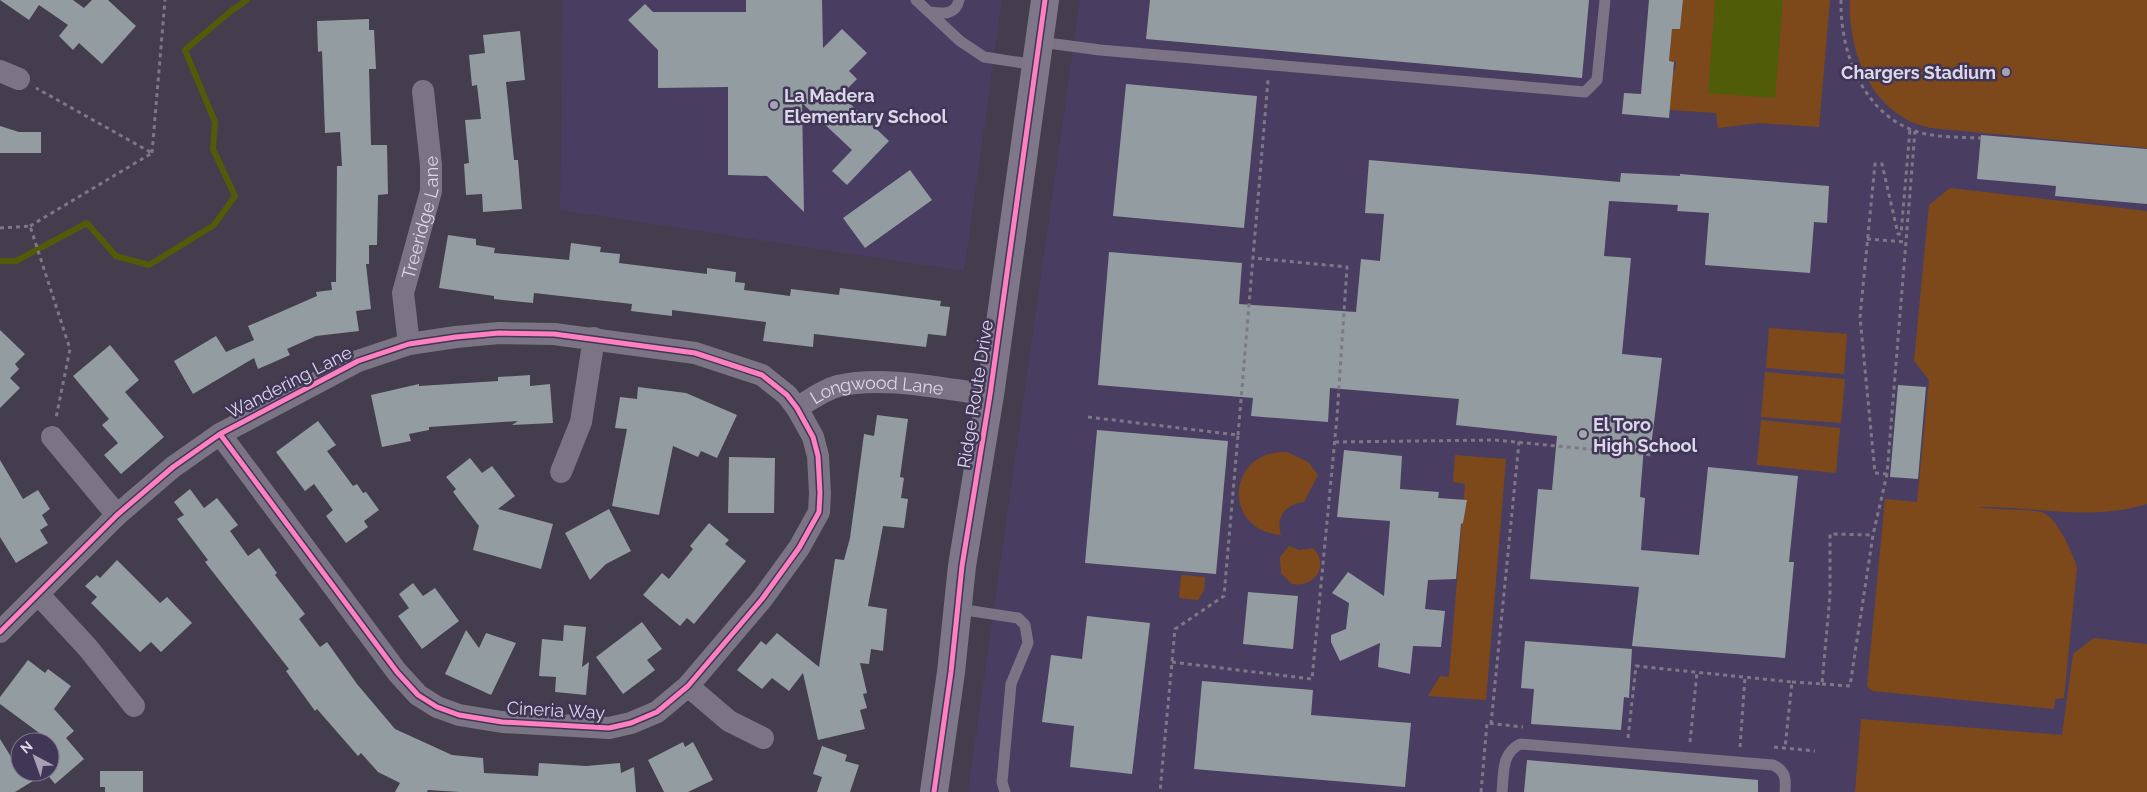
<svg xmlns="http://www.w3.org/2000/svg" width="2147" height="792" viewBox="0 0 2147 792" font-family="Raleway,sans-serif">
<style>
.built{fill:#493e61}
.green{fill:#7d491a}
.water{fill:#505c08}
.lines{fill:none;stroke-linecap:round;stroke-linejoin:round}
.stream{stroke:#505c08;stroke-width:6}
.building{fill:#939ca0}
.path{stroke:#7d7887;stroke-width:3;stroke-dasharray:4 4;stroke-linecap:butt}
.service{stroke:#7a7485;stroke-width:11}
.minor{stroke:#7a7485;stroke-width:22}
.secondary{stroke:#7e778a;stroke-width:28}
.cycleway-casing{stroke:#403655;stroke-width:8}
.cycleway{stroke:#ff80c0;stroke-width:5}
.poi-dot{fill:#a7a1b4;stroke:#403655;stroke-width:2}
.labels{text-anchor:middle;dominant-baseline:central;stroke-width:5;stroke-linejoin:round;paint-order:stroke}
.poi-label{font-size:18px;font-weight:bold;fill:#ddd7eb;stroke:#403655;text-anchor:start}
.street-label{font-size:18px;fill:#ddd7eb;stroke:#403655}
</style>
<rect width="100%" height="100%" fill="#433d4e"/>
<!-- built -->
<path class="built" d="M563 0H1002L964 271 560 210Z
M1080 0H2147V792H968Z"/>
<!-- green -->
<path class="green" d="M1679 0H1830L1819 127 1758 123 1718 128 1716 113 1670 110 1668 71H1675L1676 62 1669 61 1672 29H1680L1683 1Z
M1850 0H2147V148L1930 128C1920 125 1909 122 1901 116 1864 93 1848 42 1850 0Z
M1950 188 2147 211V504C2087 522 2037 506 1978 507 1998 511 2021 508 2041 512 2057 516 2072 553 2077 567L2064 698 2055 699 2054 709 1872 691 1867 686 1885 499 1917 502 1929 380 1914 361 1929 205Z
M1769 328 1847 334 1844 374 1766 368Z
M1765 372 1845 379 1841 423 1761 417Z
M1761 420 1840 428 1836 473 1757 465Z
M1287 452 1308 462 1318 475 1304 502C1286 504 1275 517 1281 535 1221 530 1227 450 1287 452Z
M1455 455 1506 459 1486 700 1428 696 1440 676 1449 677 1465 484 1453 482Z
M1289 546 1299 550 1313 548C1330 565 1315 588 1292 584L1281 573 1280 557Z
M1181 575 1205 577 1204 591 1198 600 1179 598Z
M2094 638 2147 644V792H1855L1861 719 2062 735 2073 654Z"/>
<!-- water -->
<path class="water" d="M1715 0H1783L1775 98 1708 93Z"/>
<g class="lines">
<!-- stream -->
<path class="stream" d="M0 261H16L87 223 116 256 149 265 214 225 235 196 213 149 215 122 185 50 231 11 247 0"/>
</g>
<!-- building -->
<path class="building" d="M0 0H73L84 8 92 0H108L136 26 102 64 79 43 73 50 59 36 68 25 39 5 29 20Z
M746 0H822L823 48 842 29 867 53 849 71 857 79 841 95 889 141 847 185 832 171 852 150 802 103 804 212 767 176 728 175V87L658 88V50L628 20 645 4 653 12H746Z
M1150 0H1589L1582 78 1146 39Z
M1649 0H1683L1680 29H1672L1669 61 1674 62 1669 118 1622 114 1624 93 1641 94Z
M369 19V30H374L376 69H369L371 145H387L388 194 378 195 377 245H369V264H366L371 309 356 311 359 331 316 336 287 349 290 355 258 369 254 358 193 394 174 361 216 336 226 352 254 340 248 326 317 296 316 292 332 290 331 282H336L337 166H342L340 132 325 133 322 51 318 52 317 21Z
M520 31 525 80 506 82 514 160H518L522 209 483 212 482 194 466 195 464 164 469 163 465 120 481 119 477 85 472 86 469 55 485 53 483 35Z
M1126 84 1257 96 1244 228 1113 216Z
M0 126 19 132H41V153H0Z
M1981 135 2147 149V204L2055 196 2056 186 1977 179Z
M1369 160 1620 182 1621 173 1680 176V174L1829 186 1827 223 1814 222 1810 273 1705 265 1709 213 1677 211 1678 205 1609 201 1604 256 1631 258 1622 354 1662 358 1651 447 1644 446 1640 497 1645 498 1641 550 1699 555 1708 467 1798 476 1789 562H1794L1785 658 1632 646 1639 587 1530 579 1538 489 1552 490 1557 436 1456 425 1459 399 1330 388 1328 422 1251 416 1253 398 1098 385 1109 252 1242 263 1239 304 1356 312 1361 259 1380 261 1384 214 1365 213Z
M910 170 932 200 865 248 843 218Z
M448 235 476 239V245L495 248 494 253 569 260 571 243 601 247 600 252 620 254 619 263 707 274V268L736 272 735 282 745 283 744 290 790 296 791 289 839 295 840 288 941 301 940 306 950 307 946 336 928 334 926 347 814 334 813 347 763 341 766 322 672 310V316L631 311 632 304 534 293 533 303 494 299V296L439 288Z
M0 330 25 354 15 364 19 369 10 378 20 388 0 408Z
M110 345 139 380 125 392 164 437 121 474 104 455 118 443 102 425 109 419 73 376Z
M530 375V386L550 384 553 423 512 425 518 421 429 427V430L409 434 411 441 382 447 371 395 419 384V386L498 381V377Z
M1898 385 1926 387 1918 479 1890 477Z
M638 387 686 393 737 415 717 458 701 451 698 457 673 446 659 515 612 506 627 429 615 428 620 397 637 399Z
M877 415 908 419 900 477 904 478 901 498 908 499 904 528 883 526 868 606 887 609 883 651 871 649 869 664 860 663 867 693 863 694 867 708 860 710 865 729 818 740 803 673 789 691 772 678 762 689 737 670 761 641 766 645 777 633 819 667 835 559 844 560 850 538 864 434 874 436Z
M318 421 336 445 327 451 353 486 357 484 363 493 366 492 379 510 364 521 368 527 346 543 326 516 333 510 314 484 305 491 276 452Z
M1097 430 1228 441 1216 574 1085 563Z
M1344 450 1402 456 1400 489 1439 492 1438 498 1467 500 1463 523 1461 524 1456 579 1428 580 1425 609 1445 611 1441 647 1413 646 1410 674 1378 667 1380 643 1340 661 1331 642V635L1346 629 1349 603 1332 593 1348 572 1384 596 1390 521 1337 517Z
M729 457 775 458 774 513H728Z
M470 458 482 473 492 466 515 496 498 509 553 524 541 569 473 550 479 526 453 492 456 489 446 477Z
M0 460 23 499 38 490 50 509 42 515 48 525 40 530 48 543 16 563 0 537Z
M190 489 204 508 217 498 238 525 230 531 248 556 259 548 277 573 275 575 305 614 299 619 320 647 327 642 357 684 395 729 452 755 483 758 484 773 538 776 539 763 586 766 620 763 621 773 634 767 636 792H460L428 790 427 792H395L400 783 378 772 361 753 358 756 317 709 315 711 286 671 289 669 205 562 208 560 177 519 184 515 174 502Z
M609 509 631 551 606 564 590 580 565 533Z
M709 523 729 540 725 544 746 561 694 624 687 618 680 626 643 595 662 573 669 579 693 549 690 546Z
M117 560 160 603 167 597 192 623 161 652 151 642 140 652 91 603 97 597 85 586 97 575 100 578Z
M413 583 423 596 435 588 459 621 422 649 398 616 409 608 399 594Z
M1248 592 1298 596 1293 649 1243 644Z
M1087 616 1150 623 1132 774 1070 767 1074 726 1042 722 1051 655 1082 659Z
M642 622 662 649 647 660 655 670 623 694 596 657Z
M564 625 586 627 582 667 589 662 586 695 555 692 556 677 539 676 542 639 563 641Z
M466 630 479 648 486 633 516 643 491 695 445 674Z
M1525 641 1632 649 1629 698 1624 697 1621 730 1531 724 1534 689 1521 688Z
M28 660 45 673 48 669 71 686 54 709 74 731 66 738 84 759 55 784 46 773 15 792H0V739L13 760 20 754V772H50V742H34L42 735 0 704V697Z
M1202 681 1313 690 1311 715 1411 723 1405 787 1194 769Z
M683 742 685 747 693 742 713 780 688 792H664L648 760Z
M822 746 847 755 845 761 859 765 850 792H817L822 777 813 774Z
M1527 760 1758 780V792H1524Z
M100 771H143V792H105V787H100Z"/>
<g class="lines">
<!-- path -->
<path class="path" d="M1841 0C1840 50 1861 110 1912 130 1933 138 1959 137 1981 138
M152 153 165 0
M30 226 152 153 36 88
M0 228 30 226 70 349 56 418
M1867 239 1906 242
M1088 417 1238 435 1224 596 1175 629 1160 792
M1238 435 1268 80
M1335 442 1494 440 1652 455
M1887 474 1875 473 1860 317 1875 164H1882L1898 234H1901L1910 129
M1172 662 1312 679 1337 417 1347 267 1254 258
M1792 682 1822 684 1830 595V534L1873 535
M1822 684 1850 686 1873 535 1887 474 1915 131
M1491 724 1519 442
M1628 738 1636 666 1792 682 1785 748
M1690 742 1697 672
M1740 747 1745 677
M1774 747 1815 751
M1481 792 1487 723 1523 727"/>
<!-- service -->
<path class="service" d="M916 0 960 41 984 57 1036 65
M930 12C943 14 956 15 959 0
M1040 42 1100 50 1585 92 1597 80 1605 0
M959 609 1018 618 1025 625 1028 643 1011 684 1002 782 1005 792
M1502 792C1504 773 1501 754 1520 744L1773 765C1786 771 1786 779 1785 792"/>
<!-- minor -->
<g class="minor">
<path d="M0 71 19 79"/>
<path id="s1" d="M409 344 403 293 431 191V165L423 91"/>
<path id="s2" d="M797 408C810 400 823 390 838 386 883 375 943 389 990 395"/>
<path d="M52 437 117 515"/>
<path d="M561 472 581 422 594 338"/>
<path d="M39 595 88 648 134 706"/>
<path d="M0 632 117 515 173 467 220 434 358 361 409 344 456 337 499 333 554 334 695 353 762 375 787 395 797 408 813 437 818 456 820 493 819 512 799 548 762 599 688 686 657 712 631 723 609 728 502 722 459 715 437 707 418 695 397 672 220 434"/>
<path d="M688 686 729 721 763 738"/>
</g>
<!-- secondary -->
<path class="secondary" d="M934 792 951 672 962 566 990 395 1045 0"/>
<!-- cycleway casing -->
<g class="cycleway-casing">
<path id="cycleway" d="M0 632 117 515 173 467 220 434 358 361 409 344 456 337 499 333 554 334 695 353 762 375 787 395 797 408 813 437 818 456 820 493 819 512 799 548 762 599 688 686 657 712 631 723 609 728 502 722 459 715 437 707 418 695 397 672 220 434
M934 792 951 672 962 566 990 395 1045 0"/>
</g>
<!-- cycleway -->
<use href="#cycleway" class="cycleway"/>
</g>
<!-- markers -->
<g class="poi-dot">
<circle cx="2006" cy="72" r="5"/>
<circle cx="774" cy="105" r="5"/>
<circle cx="1583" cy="434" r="5"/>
</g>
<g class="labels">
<!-- poi labels -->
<g class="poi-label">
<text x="1996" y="72" text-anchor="end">Chargers Stadium</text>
<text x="784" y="95">La Madera<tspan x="784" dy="21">Elementary School</tspan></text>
<text x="1593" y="424">El Toro<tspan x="1593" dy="21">High School</tspan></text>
</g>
<!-- street labels -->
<g class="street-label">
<text stroke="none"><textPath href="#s1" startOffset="129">Treeridge Lane</textPath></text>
<text transform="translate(289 382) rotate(-27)">Wandering Lane</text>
<text transform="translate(975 394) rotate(-81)">Ridge Route Drive</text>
<text stroke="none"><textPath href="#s2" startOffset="85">Longwood Lane</textPath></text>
<text transform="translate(556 710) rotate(3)">Cineria Way</text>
</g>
</g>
<!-- north arrow -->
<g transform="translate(35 757) rotate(319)"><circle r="24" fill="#403655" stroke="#7f7691"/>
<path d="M0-4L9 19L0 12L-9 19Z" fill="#a7a1b4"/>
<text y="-8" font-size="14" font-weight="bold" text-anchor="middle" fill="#ddd7eb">N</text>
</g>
</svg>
